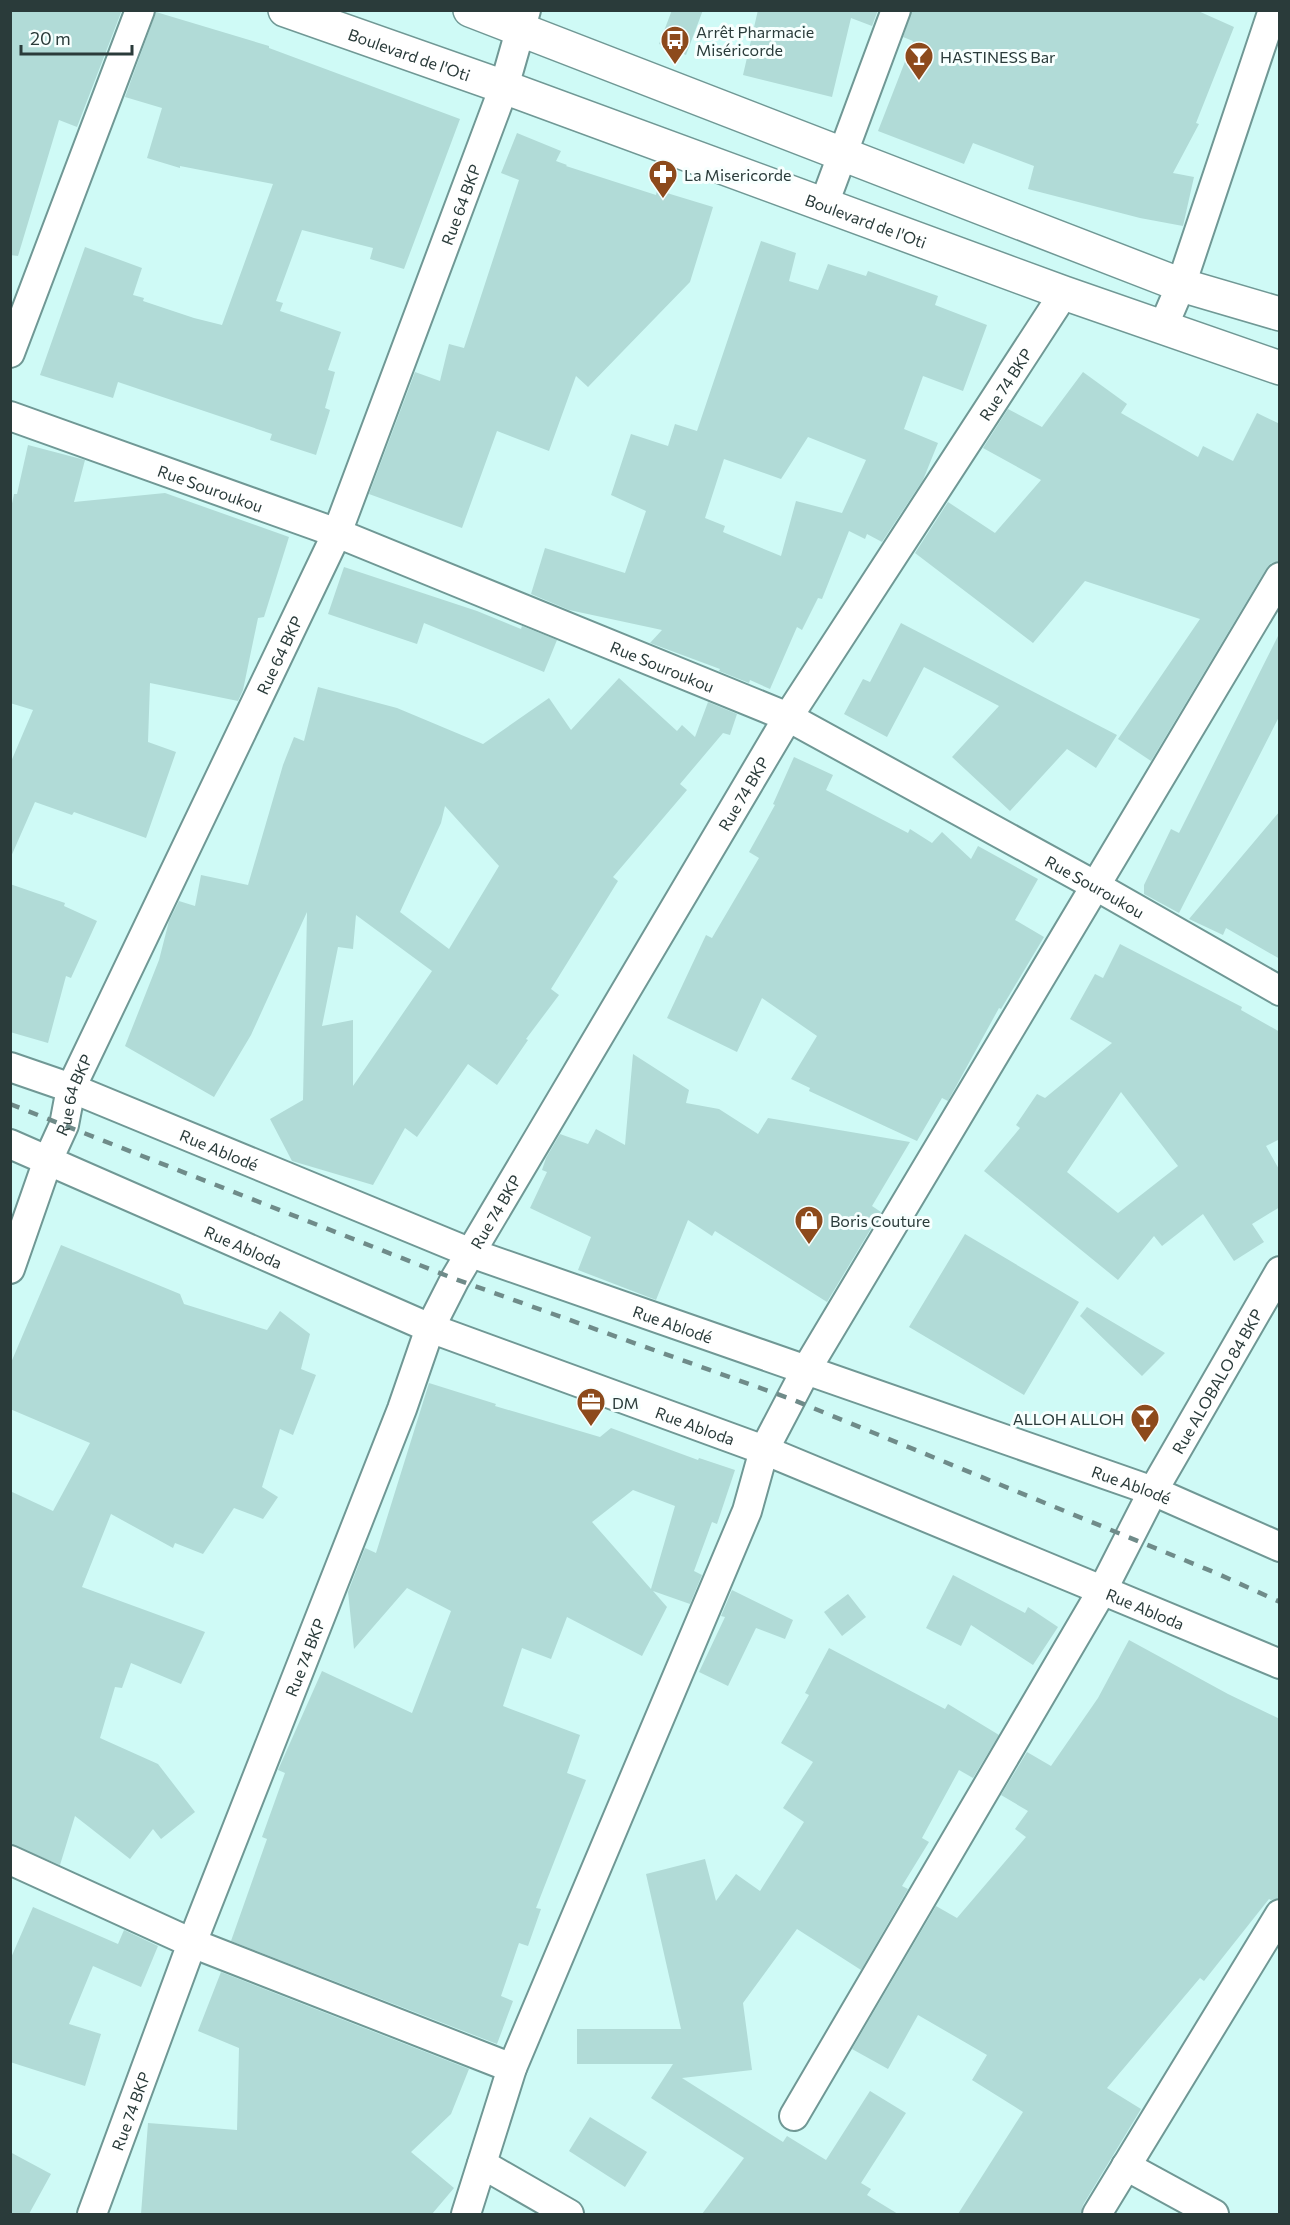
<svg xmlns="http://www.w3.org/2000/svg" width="1290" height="2225" viewBox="0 0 1290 2225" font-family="Commissioner,sans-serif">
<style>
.building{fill:#b1dbd7;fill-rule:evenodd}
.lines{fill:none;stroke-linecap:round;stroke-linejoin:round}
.street-casing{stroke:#709895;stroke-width:32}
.secondary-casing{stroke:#709895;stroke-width:36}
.street{stroke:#fff;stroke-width:28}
.secondary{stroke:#fff;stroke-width:33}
.rail{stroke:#6f8b89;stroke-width:4.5;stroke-dasharray:10 10;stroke-linecap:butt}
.labels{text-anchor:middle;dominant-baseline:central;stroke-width:6;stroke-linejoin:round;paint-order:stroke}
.poi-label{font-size:16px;fill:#2a3b3a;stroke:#f7fffe;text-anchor:start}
.street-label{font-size:16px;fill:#2a3b3a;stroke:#f7fffe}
</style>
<rect width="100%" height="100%" fill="#cffaf6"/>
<!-- building -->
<path class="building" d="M10 10H122L77 127 59 120 18 256 10 255Z
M672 10H703L686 55 659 44Z
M758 10H878L872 26 851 18 832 97 743 75Z
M912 10H1196L1234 27 1196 123 1199 124 1173 173 1194 177 1183 226 1140 218 1028 189 1034 166 973 143 964 164 878 131 913 41 903 37Z
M156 12 269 46V48L460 119 404 269 370 259 373 248 302 230 276 301 283 303 280 311 341 332 328 370 335 372 325 408 330 410 316 455 270 440 272 434 118 382 113 398 40 375 85 247 142 268 133 295 144 298 143 301 194 318 222 325 273 184 180 166V168L147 158 162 108 125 97Z
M517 133 561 151 556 161 567 165 566 166 656 195 657 190 713 207 690 282 588 387 576 376 549 451 497 431 462 528 369 494 415 372 440 381 449 344 464 348 519 180 501 173Z
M761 241 796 253 789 281 818 290 828 264 866 276 868 271 938 296 935 305 987 325 963 391 923 376 904 429 938 443 923 480 882 542 867 534 865 539 849 531 822 599 818 598 802 630 797 627 770 689 750 680 749 683 719 671 720 669 650 643 662 630 569 610 531 594 545 548 625 573 646 511 611 495 631 434 668 446 675 424 697 431ZM808 437 866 460 842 513 796 501 781 556 723 532 725 526 705 518 724 459 781 479Z
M1083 372 1127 404 1121 413 1198 457 1203 446 1233 461 1257 413 1280 424V561L1271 563 1266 569 1151 761 1118 739 1200 619 1085 581 1033 643 915 553 948 502 995 533 1041 480 983 448 1008 409 1042 427Z
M28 445 85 460 74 502 165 493 289 537 264 617 258 618 243 690 238 701 150 683 148 742 176 752 146 838 74 812 72 815 35 802 10 859V764L33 710 10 703V513L14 494H17Z
M344 567 477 611 521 629 522 626 557 640 544 672 424 623 417 644 328 614Z
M901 623 1117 735 1096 768 1067 749 1010 811 952 757 999 706 924 667 887 737 844 714 863 679 870 682Z
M1280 632V715L1179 913 1144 894V885L1171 829 1179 833Z
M619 678 677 731 682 725 695 737 708 702 737 714 730 735 723 733 680 784 687 790 613 877 618 881 551 989 559 995 526 1039 528 1040 497 1085 468 1064 417 1137 405 1128 373 1185 292 1161 270 1119 303 1100 307 912 251 1035 214 1097 125 1046 159 960 169 921 179 901 195 906 201 875 248 885 283 765 294 737 304 741 318 687 397 708 483 744 549 698 571 730ZM445 806 499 866 449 949 400 912 441 823ZM356 915 432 971 353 1086V1020L322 1026 338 947 353 949Z
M794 757 833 775 826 790 908 833 910 829 932 843 942 832 971 859 978 846 1038 879 1015 920 1044 937 1001 1009 999 1008 948 1101 942 1098 917 1141 809 1091 810 1088 791 1079 817 1036 762 998 737 1052 667 1018 706 935 712 938 759 858 749 852 775 805 773 804Z
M1280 811V959L1226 928 1223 935 1189 919Z
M10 884 65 903 64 906 97 921 71 978 66 976 48 1043 10 1032Z
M1120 944 1242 1007 1241 1010 1280 1032V1139L1266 1146 1280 1171V1207L1252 1224 1264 1242 1234 1261 1203 1214 1162 1246 1154 1236 1118 1280 984 1171 1020 1128 1016 1125 1037 1094 1045 1098 1112 1043 1070 1019 1095 974 1103 978ZM1121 1092 1178 1166 1118 1213 1067 1172Z
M633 1054 689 1090 686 1103 719 1109 758 1134 768 1118 910 1142 872 1206 881 1212 827 1302 715 1231 712 1236 688 1220 656 1300 578 1270 591 1237 530 1208 547 1172 542 1170 546 1158 560 1134 588 1144 596 1129 625 1145Z
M965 1234 1079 1302 1024 1395 909 1327Z
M61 1245 180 1294 184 1304 267 1330 280 1311 310 1334 301 1369 316 1375 293 1435 280 1429 262 1487 278 1497 263 1519 234 1508 203 1554 175 1543 173 1548 111 1514 82 1587 205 1632 181 1684 131 1663 122 1688 115 1687 100 1738 158 1764 195 1812 161 1839 153 1829 130 1859 75 1816 60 1865 10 1844V1491L53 1511 90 1443 10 1409V1365Z
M1087 1307 1165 1353 1142 1376 1080 1316Z
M429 1383 496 1404 495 1406 600 1437 611 1428 698 1460 699 1458 735 1470 717 1524 712 1522 694 1571 702 1575 690 1604 653 1591 667 1607 642 1656 567 1617 551 1659 522 1648 503 1706 580 1735 567 1773 586 1780 536 1908 541 1909 528 1946 519 1943 501 1996 513 2001 497 2044 231 1941 267 1839 262 1837 285 1773 278 1770 322 1671 412 1713 451 1611 407 1588 354 1649 348 1592 365 1548 376 1553ZM633 1490 675 1506 651 1589 592 1522Z
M953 1575 1025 1613 1028 1607 1058 1627 1033 1665 971 1625 961 1646 926 1628Z
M732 1590 793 1620 785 1639 756 1628 728 1686 699 1672 725 1617 721 1616Z
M848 1594 866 1617 842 1636 824 1612Z
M1129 1640 1228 1694 1280 1719V1898L1271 1900 1269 1899 1204 1981 1200 1978 1107 2088 1141 2109 1083 2205 1081 2214H958L1023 2112 972 2080 987 2055 918 2015 888 2069 852 2049 936 1906 957 1918 1026 1837 1015 1829 1028 1811 1001 1795 1027 1752 1051 1766 1098 1698Z
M829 1648 945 1709 948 1704 999 1735 973 1778 959 1770 922 1838 929 1842 902 1886 908 1889 861 1970 797 1929 743 2003 752 2070 682 2078 783 2142 787 2136 826 2160 870 2091 906 2113 861 2183 871 2189 867 2195 898 2214H702L744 2158 651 2098 673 2064H577V2029H681L646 1874 705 1859 716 1901 736 1874 760 1891 804 1822 783 1808 813 1762 781 1743 809 1695 805 1693Z
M33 1907 118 1944 124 1930 158 1946 141 1987 93 1966 69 2024 101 2034 85 2086 10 2062V1960Z
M221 1972 469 2069 451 2114 411 2152 454 2188 432 2214H141L148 2123 237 2130 239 2048 198 2031Z
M590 2117 647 2152 625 2187 569 2151Z
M10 2152 51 2174 29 2214H10Z"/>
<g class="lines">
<!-- street casing -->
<g class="street-casing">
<g id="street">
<path d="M824 204 896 10"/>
<path d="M1163 327 1181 285 1273 10"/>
<path d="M10 353 140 10"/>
<path id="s1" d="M10 416 337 533 788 717 1096 886 1280 991"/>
<path id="s2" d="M10 1067 71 1088 471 1253 1153 1491 1280 1547"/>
<path id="s3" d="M10 1144 430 1328 764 1450 1280 1664"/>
<path id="s4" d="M10 1269 48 1160 64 1125 71 1088 337 533 504 87 526 10"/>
<path d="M10 1860 192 1943 512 2068"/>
<path id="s5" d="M794 2116 1103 1589 1153 1491 1280 1271"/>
<path d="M482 2164 569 2214"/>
<path d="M1126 2166 1214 2214"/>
<path id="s6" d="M92 2214 192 1943 402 1409 430 1328 455 1279 788 717 1064 293"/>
<path d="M466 2214 512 2068 747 1511 764 1450 806 1370 1280 577"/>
<path d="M1097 2214 1280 1914"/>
</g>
</g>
<!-- secondary casing -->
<g class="secondary-casing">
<g id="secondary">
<path id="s7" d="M285 10 504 87 1064 293 1280 368"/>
<path d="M470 10 1181 285 1280 314"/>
</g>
</g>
<!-- street -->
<use href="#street" class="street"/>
<!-- secondary -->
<use href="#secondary" class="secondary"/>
<!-- rail -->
<path class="rail" d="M10 1104 455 1279 791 1399 1216 1573 1280 1602"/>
</g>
<!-- icons -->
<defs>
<g id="bus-pin" transform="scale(1.5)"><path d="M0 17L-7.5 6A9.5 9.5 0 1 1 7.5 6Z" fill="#8d4a1c" stroke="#f7fffe"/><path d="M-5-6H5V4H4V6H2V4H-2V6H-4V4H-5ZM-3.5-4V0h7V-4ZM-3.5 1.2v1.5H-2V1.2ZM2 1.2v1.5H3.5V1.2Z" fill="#fff"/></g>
<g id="bar-pin" transform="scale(1.5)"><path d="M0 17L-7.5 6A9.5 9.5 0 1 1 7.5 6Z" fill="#8d4a1c" stroke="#f7fffe"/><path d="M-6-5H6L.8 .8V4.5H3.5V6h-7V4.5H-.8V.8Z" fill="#fff"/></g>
<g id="pharmacy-pin" transform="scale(1.5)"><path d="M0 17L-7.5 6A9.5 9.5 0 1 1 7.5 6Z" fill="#8d4a1c" stroke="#f7fffe"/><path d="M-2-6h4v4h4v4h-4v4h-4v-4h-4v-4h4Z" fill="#fff"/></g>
<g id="shop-pin" transform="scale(1.5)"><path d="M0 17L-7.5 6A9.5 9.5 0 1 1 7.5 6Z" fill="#8d4a1c" stroke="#f7fffe"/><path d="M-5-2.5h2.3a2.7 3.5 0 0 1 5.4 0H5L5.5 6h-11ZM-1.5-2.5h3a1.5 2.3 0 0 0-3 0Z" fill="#fff"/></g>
<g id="office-pin" transform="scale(1.5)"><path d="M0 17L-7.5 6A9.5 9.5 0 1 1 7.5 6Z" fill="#8d4a1c" stroke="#f7fffe"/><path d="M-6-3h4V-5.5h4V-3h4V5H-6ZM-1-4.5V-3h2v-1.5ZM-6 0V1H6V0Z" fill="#fff"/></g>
</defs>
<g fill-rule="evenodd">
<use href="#bus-pin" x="675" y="40"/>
<use href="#bar-pin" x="919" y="56"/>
<use href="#pharmacy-pin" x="663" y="174"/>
<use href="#shop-pin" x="809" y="1220"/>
<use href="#office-pin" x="591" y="1402"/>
<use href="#bar-pin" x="1145" y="1418"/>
</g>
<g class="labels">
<!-- poi labels -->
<g class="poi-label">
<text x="696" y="31">Arrêt Pharmacie<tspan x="696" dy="18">Miséricorde</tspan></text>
<text x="940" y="56">HASTINESS Bar</text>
<text x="684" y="174">La Misericorde</text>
<text x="830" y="1220">Boris Couture</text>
<text x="612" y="1402">DM</text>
<text x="1124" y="1418" text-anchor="end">ALLOH ALLOH</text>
</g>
<!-- street labels -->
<g class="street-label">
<text stroke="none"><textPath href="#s7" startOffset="132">Boulevard de l'Oti</textPath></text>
<text stroke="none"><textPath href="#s4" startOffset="1158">Rue 64 BKP</textPath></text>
<text stroke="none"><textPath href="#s7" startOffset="618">Boulevard de l'Oti</textPath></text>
<text stroke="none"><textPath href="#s6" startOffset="2054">Rue 74 BKP</textPath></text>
<text stroke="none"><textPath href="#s1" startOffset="213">Rue Souroukou</textPath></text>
<text stroke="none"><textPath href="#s4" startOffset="672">Rue 64 BKP</textPath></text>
<text stroke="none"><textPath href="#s1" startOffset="699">Rue Souroukou</textPath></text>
<text stroke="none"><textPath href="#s6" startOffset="1568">Rue 74 BKP</textPath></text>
<text stroke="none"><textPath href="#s1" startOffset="1185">Rue Souroukou</textPath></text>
<text stroke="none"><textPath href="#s4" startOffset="186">Rue 64 BKP</textPath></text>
<text stroke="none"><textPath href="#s2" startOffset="225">Rue Ablodé</textPath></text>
<text stroke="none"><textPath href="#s6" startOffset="1082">Rue 74 BKP</textPath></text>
<text stroke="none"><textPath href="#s3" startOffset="255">Rue Abloda</textPath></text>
<text stroke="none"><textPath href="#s2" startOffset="711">Rue Ablodé</textPath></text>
<text stroke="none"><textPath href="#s5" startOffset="848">Rue ALOBALO 84 BKP</textPath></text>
<text stroke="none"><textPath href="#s3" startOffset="741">Rue Abloda</textPath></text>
<text stroke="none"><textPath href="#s2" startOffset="1197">Rue Ablodé</textPath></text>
<text stroke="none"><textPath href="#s3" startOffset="1227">Rue Abloda</textPath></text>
<text stroke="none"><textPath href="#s6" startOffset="596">Rue 74 BKP</textPath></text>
<text stroke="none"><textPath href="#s6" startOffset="110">Rue 74 BKP</textPath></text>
</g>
</g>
<!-- border -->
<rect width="1290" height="2225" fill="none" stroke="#2a3b3a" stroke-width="24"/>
<!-- scale -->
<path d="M21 45v9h111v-9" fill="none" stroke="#2a3b3a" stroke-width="3"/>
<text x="30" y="45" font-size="18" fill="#2a3b3a" stroke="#f7fffe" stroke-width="4.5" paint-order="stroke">20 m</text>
</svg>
